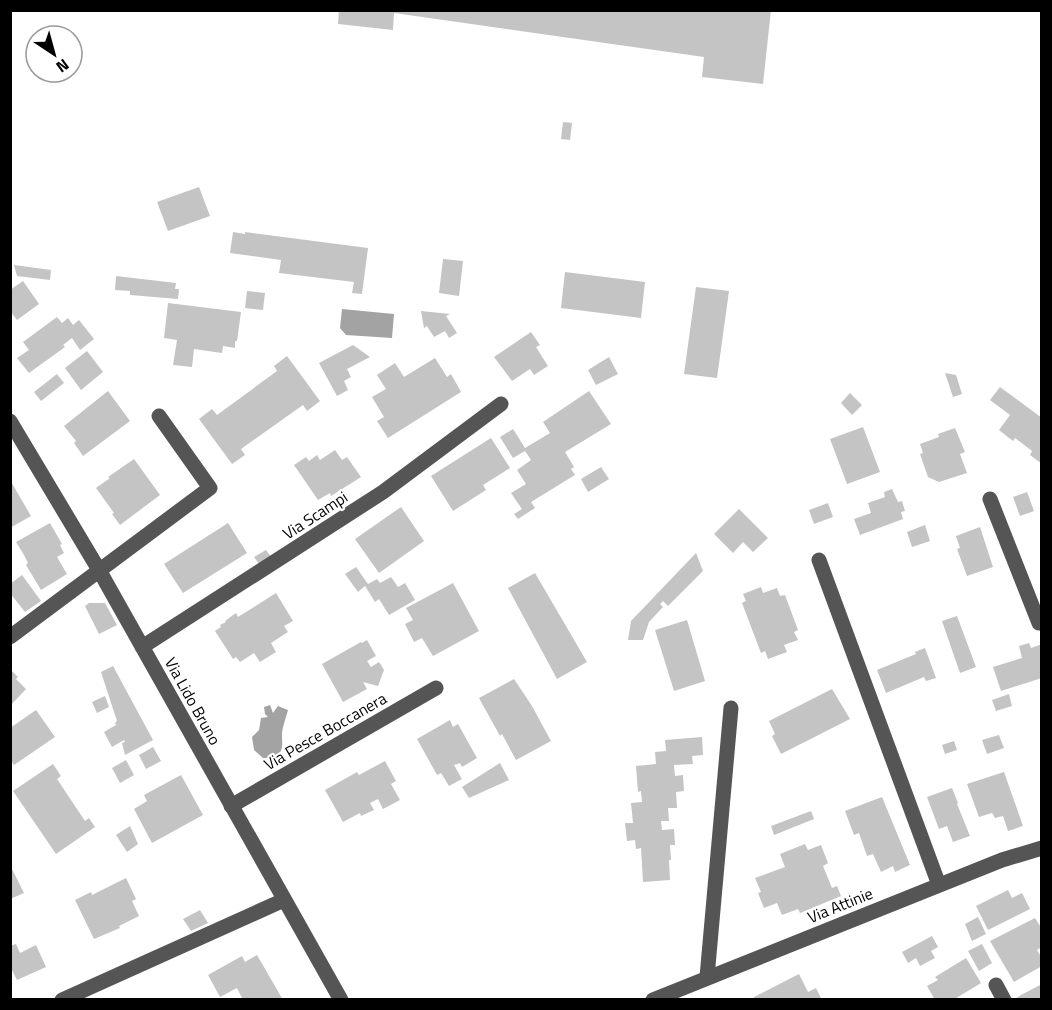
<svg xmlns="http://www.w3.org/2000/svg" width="1052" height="1010" viewBox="0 0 1052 1010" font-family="'Titillium Web',sans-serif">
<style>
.water{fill:#a3a3a3}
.building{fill:#c4c4c4}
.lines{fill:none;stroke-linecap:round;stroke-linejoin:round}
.minor{stroke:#555;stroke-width:15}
.labels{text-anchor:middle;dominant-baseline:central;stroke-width:4.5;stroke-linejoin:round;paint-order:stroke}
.street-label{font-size:16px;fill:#000;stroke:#fff}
</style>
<rect width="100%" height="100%" fill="#fff"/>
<!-- water -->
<path class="water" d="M342 309 394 314 392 338 346 335 340 328Z
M270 705 273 713 278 706 288 710C286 718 282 728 282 735 282 746 284 750 275 758H263L254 750 252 737 259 730 261 718 268 717 265 714 264 707Z"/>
<!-- building -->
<path class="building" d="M339 10H771L763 84 702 77 704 57 394 13 393 30 338 24Z
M563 122 572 123 570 140 561 139Z
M199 187 210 216 168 231 157 202Z
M233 232 245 234V232L368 248 362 294 352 293 354 282 279 273 281 260 230 253Z
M443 259 463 261 459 296 439 293Z
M14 265 51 270 50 280 17 276Z
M565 272 645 282 641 318 561 308Z
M116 276 176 283 175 289H179L178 299 130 295V291L115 290Z
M23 281 39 304 17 320 10 311V290Z
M696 287 729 291 717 378 684 374Z
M247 291 265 293 263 310 245 308Z
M168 303 241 312 237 341H235V348L223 346 222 353 194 349 192 367 173 365 177 340 164 338Z
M421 311 450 314 446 316 457 333 449 338 445 331 434 337 427 326 424 328Z
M57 317 62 323 68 318 73 325 79 320 94 339 80 350 72 338 63 345 65 347 29 373 17 358 29 350 23 342Z
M531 332 540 345 536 347 548 366 534 375 530 369 512 381 494 357Z
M353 345 370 357 347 369 351 377 344 381 348 390 337 396 319 363Z
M87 351 103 372 81 390 65 368Z
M287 356 320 401 307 411 303 405 241 449 245 455 232 464 199 419 212 409 217 415 277 371 274 366Z
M609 357 618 374 596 385 588 370Z
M435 358 447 377 451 374 461 392 388 438 377 421 384 417 372 397 386 389 377 375 395 363 404 377Z
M945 373 956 375 962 394 953 397Z
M57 374 64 383 41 401 34 392Z
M1000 387 1042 418V464L1030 455 1032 451 1015 438 1013 441 999 430 1010 415 990 400Z
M108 391 130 421 83 456 74 443 76 441 64 426Z
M589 391 611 424 565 452 574 467 571 469 575 475 531 502 535 508 518 519 514 514 522 509 511 493 526 484 517 470 531 460 525 451 513 458 500 437 513 429 525 448 550 433 543 422Z
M850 393 862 405 852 415 841 403Z
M863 427 880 472 847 484 830 439Z
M955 428 965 452 960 454 967 473 939 482 928 477 920 454 923 453 920 444 939 437 938 434Z
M491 438 510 468 483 485 486 490 453 511 431 476Z
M335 450 342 460 347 457 361 477 331 496 330 493 318 500 294 465 306 457 309 461 317 455 320 460Z
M134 459 160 495 120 525 112 514 114 513 96 488 110 478 108 477Z
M601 467 609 479 588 492 581 479Z
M10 480 31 516 10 528Z
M892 489 898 502 902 501 905 511 901 512 903 519 860 535 854 519 871 513 868 503 885 497 884 492Z
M1027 492 1034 511 1020 516 1013 497Z
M828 503 833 517 814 524 809 510Z
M401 507 424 541 379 573 355 539Z
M739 509 768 538 753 552 743 542 733 553 714 534Z
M50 523 62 544 60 545 64 553 57 557 67 574 41 590 26 565 28 563 24 555 16 542Z
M228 523 247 553 183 593 164 564Z
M925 525 930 541 912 547 907 532Z
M980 527 993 567 967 576 957 549 960 548 956 536Z
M266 550 271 557 259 564 254 557Z
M696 553 703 571 668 606 663 601 660 604 663 607 649 622 643 640H628L631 621Z
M356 567 368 584 377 579 380 583 391 577 398 587 405 583 415 600 389 615 379 599 375 602 365 586 358 592 345 574Z
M535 573 587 662 557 679 508 588Z
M22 575 41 601 25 612 10 593V584Z
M453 583 479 631 433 656 422 638 414 642 405 624 413 620 406 608Z
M761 587 763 593 777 588 780 596 785 595 798 630 794 632 798 640 784 645 787 652 768 659 765 651 761 653 742 603 746 601 743 594Z
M276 593 293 621 284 626 288 632 271 643 276 652 260 662 254 653 240 662 236 657 233 659 215 631 221 627 220 625 226 622 225 621 236 613 238 617Z
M89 603H105L117 625 99 634 85 606Z
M957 616 976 667 960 673 942 621Z
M687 620 705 681 674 691 655 630Z
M367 640 376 656 367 661 371 667 379 662 384 670 378 686 363 682 367 689 343 702 322 664 361 642 362 643Z
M1029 643 1031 648 1042 644V678L1001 691 993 667 1022 658 1019 646Z
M925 648 936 678 926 681 924 677 886 693 877 670 916 654 915 652Z
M113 666 153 740 125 755 122 743 125 742 124 740 112 747 104 732 116 725 115 723 117 721 101 672Z
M10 669 18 677 16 679 26 689 10 706Z
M514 679 532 706 551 741 516 760 502 734 500 736 479 698Z
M832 689 850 719 781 754 772 736 775 734 769 721Z
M1009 694 1012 706 996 711 992 700Z
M105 696 109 707 97 713 92 702Z
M36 710 55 737 14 765 10 759V728Z
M450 720 453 727 458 724 477 758 462 767 460 763 454 765 462 779 449 786 441 773 437 775 417 739Z
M999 735 1004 748 987 754 982 740Z
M702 737 703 755 692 756 693 764 674 765 675 776 683 775 684 791 676 792 677 808H668L669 821H661L662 830 674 829 675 845H670L671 860H669L670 880 643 882 641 848 636 849 635 840 627 841 625 823H633L631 803 642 802 641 791 638 792 636 766 656 764 655 752 666 751 665 740Z
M954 741 957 750 945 754 942 745Z
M153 747 161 761 146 769 139 755Z
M126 760 134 775 120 783 112 768Z
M385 761 396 781 391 784 400 800 383 809 378 799 370 803 374 810 361 816 360 813 343 822 325 790 357 772 359 775Z
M500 763 509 780 469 798 462 787Z
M53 764 61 776 57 779 85 821 89 818 95 827 56 854 13 791Z
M1004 772 1023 826 1008 831 1003 816 995 818 992 813 979 817 967 784Z
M181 775 203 815 152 843 134 809 147 801 144 795Z
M952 788 958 803 957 804 970 836 953 842 947 826 939 829 927 797Z
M882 797 910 865 895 872 893 866 881 872 873 854 867 856 859 833 854 835 845 811Z
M811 811 814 819 774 835 771 826Z
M130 826 138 844 127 852 116 835Z
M805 844 808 850 821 845 828 863 823 866 832 888 837 886 841 896 800 913 798 909 782 915 777 903 764 908 758 893 761 892 755 878 785 867 780 854Z
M10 865 24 893 10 899Z
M126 878 136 899 132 901 139 916 119 926 120 928 94 939 75 900 91 892 92 895Z
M1008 890 1012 898 1022 893 1030 909 988 930 976 906Z
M200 910 208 923 191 931 183 919Z
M978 917 986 934 972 941 965 924Z
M1035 918 1042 929V947L1037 950 1042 958V966L1014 982 990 941Z
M932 936 938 947 931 951 935 958 920 966 916 958 908 963 902 952Z
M16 944 20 953 36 945 46 967 17 980 10 966V946Z
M982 944 992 963 979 971 968 951Z
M257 955 283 1000H243L237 988 220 997 208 975 242 956 245 962Z
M966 958 981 983 953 1000H935L927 986 938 980 935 977Z
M799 974 808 992 816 988 822 1000H755L754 997Z
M1042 984V1000H1013L1021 995Z"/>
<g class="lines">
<!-- minor -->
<path class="minor" d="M10 421 99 570 341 1000
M990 499 1039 623H1042
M819 560 939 885
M10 637 210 488 159 416
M142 647 383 492 501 404
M231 806 436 688
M707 977 731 708
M996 985 1004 1000
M62 1000 284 900
M653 1000 1002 860 1042 848"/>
</g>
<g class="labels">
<!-- street labels -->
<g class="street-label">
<text transform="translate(315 515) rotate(-33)">Via Scampi</text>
<text transform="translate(193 701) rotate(61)">Via Lido Bruno</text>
<text transform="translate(325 731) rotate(-30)">Via Pesce Boccanera</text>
<text transform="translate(840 905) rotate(-22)">Via Attinie</text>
</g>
</g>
<!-- border -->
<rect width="1052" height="1010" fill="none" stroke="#000000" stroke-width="24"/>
<!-- north arrow -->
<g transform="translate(54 54) rotate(144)"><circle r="28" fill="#ffffff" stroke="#999999" stroke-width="1.5"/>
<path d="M0-4.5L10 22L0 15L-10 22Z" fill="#000000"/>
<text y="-9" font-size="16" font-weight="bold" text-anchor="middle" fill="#000000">N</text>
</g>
</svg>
